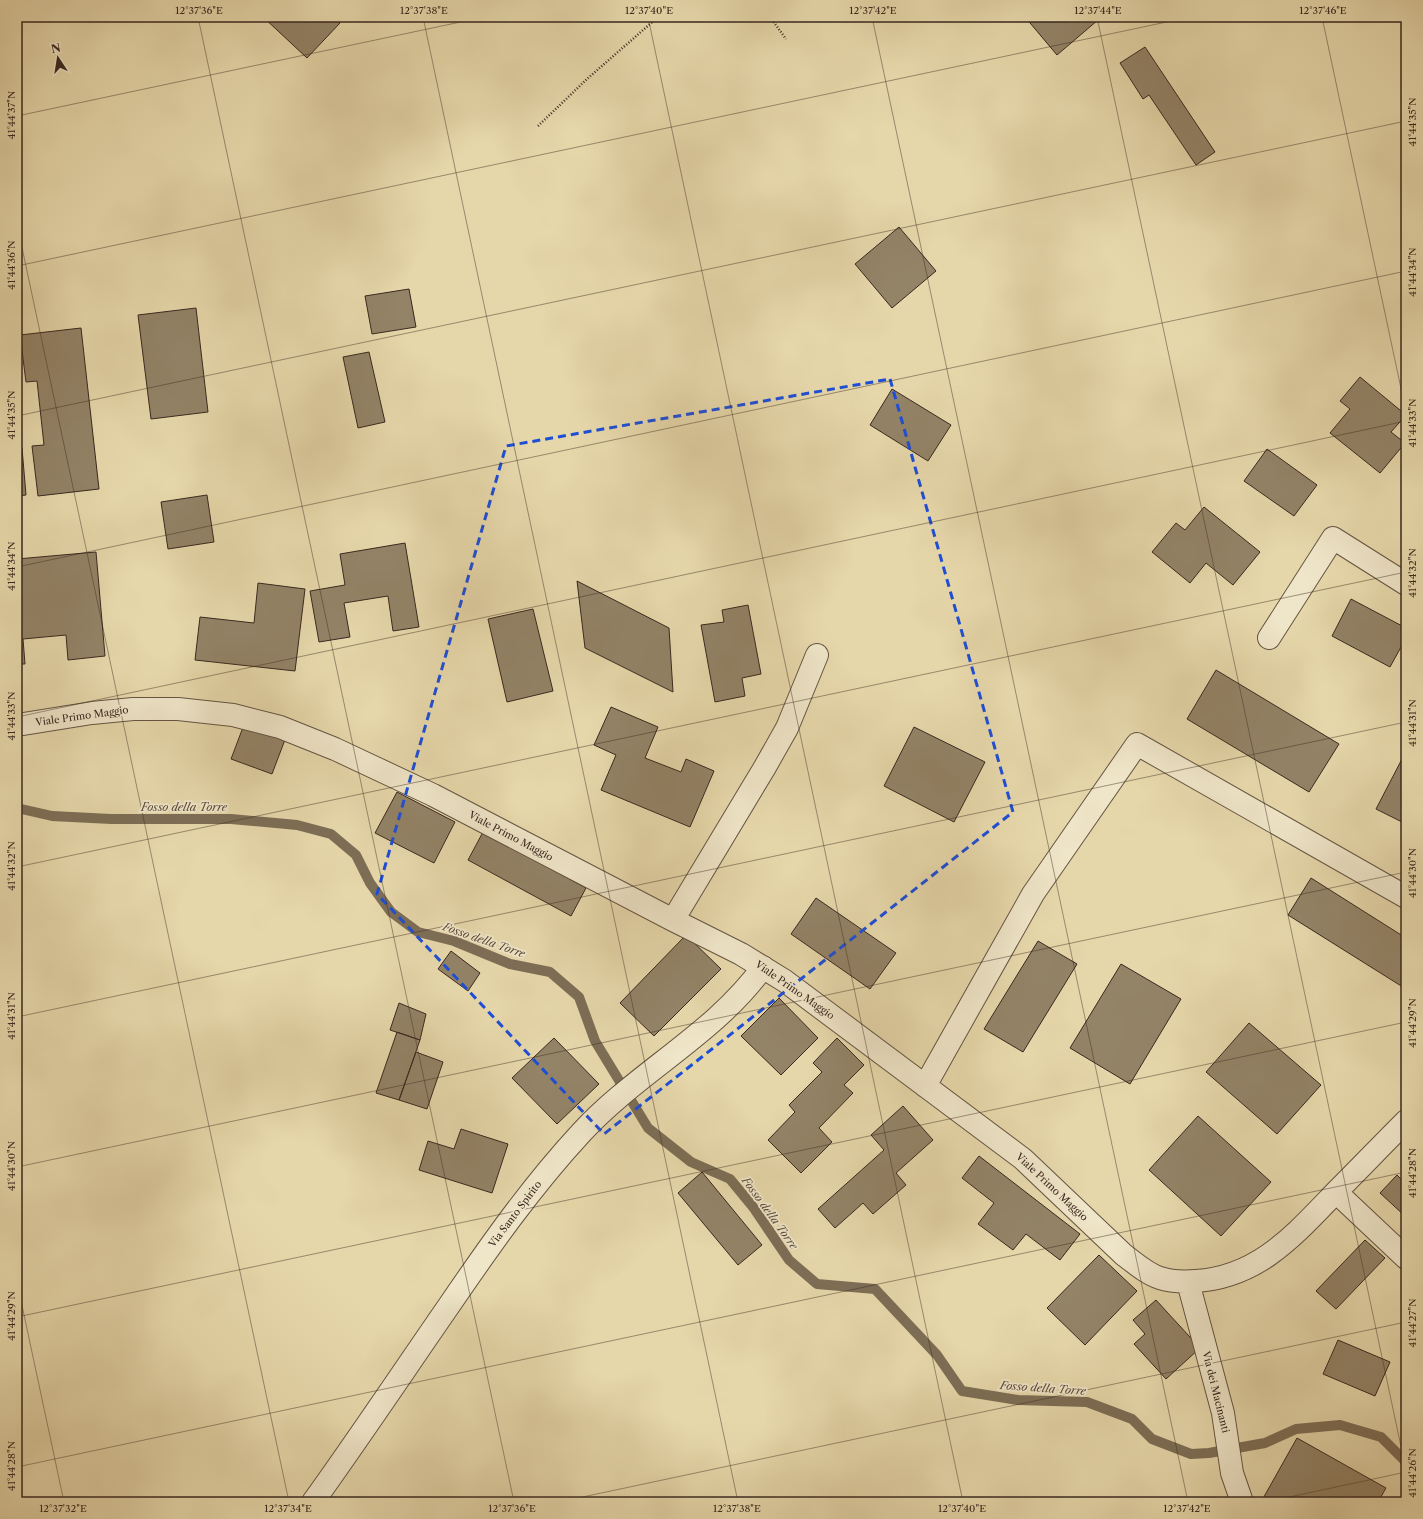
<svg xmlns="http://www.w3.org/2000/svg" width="1423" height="1519" viewBox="0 0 1423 1519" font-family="'Libre Caslon Text',serif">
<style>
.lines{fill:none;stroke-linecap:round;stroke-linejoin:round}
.stream{stroke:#7d6e56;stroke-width:10}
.building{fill:#938367;stroke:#39281f}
.minor-casing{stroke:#645442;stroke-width:24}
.path{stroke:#39281f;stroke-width:2.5;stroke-dasharray:1 2;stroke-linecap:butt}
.minor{stroke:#efe5c8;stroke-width:22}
.marked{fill:none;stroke:#1d4ed8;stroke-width:3;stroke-dasharray:8 5;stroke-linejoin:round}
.ticks{fill:none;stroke:#39281f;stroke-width:1;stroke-opacity:0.45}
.labels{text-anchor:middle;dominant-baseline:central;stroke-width:3.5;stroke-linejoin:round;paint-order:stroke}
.street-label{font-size:10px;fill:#39281f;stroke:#efe5c8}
.water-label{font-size:11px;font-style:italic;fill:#5b4b3b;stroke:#efe5c8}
.neatline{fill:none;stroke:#39281f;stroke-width:1.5}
.ticks-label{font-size:10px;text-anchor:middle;fill:#39281f}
</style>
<rect width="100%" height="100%" fill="#e6d7aa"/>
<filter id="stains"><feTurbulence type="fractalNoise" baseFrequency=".005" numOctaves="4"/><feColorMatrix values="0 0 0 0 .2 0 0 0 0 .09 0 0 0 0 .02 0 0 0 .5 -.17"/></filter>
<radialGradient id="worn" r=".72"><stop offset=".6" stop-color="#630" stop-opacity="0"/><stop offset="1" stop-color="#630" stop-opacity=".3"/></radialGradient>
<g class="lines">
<!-- stream -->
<path class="stream" d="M17 808 52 816 111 819H231L297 825 331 834 356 855 370 883 391 912 418 932 454 941 510 964 550 972 579 997 595 1041 648 1128 691 1162 730 1179 753 1207 789 1260 817 1284 875 1289 937 1355 962 1391 1018 1400 1087 1402 1132 1419 1152 1439 1191 1454 1209 1453 1265 1443 1296 1429 1340 1425 1381 1437 1405 1461 1406 1465"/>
</g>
<!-- building -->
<path class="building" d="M263 17H333L340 23 307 58Z
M1025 17H1096L1098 20 1057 55Z
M1145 47 1215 152 1196 165 1149 95 1143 99 1120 63Z
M899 227 936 271 892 308 855 264Z
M409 289 416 327 372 334 365 296Z
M196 308 208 412 151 419 138 315Z
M81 328 99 489 38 496 32 446 44 445 37 381 26 382 20 335Z
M369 352 385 422 358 428 343 357Z
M1360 377 1406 415 1391 432 1405 443 1380 473 1330 433 1350 409 1340 401Z
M892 389 951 425 928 461 870 425Z
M22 448 26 495 17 496V449Z
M1267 449 1317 485 1294 516 1244 481Z
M207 495 214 542 168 549 161 502Z
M1204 507 1260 552 1233 585 1206 563 1190 583 1152 552 1176 523 1185 530Z
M405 543 419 627 393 631 388 596 344 603 350 637 319 642 310 591 345 585 340 554Z
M96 552 105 656 68 660 66 635 23 639 25 664H17V559Z
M577 581 669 628 673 692 585 648Z
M258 583 305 589 295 671 195 660 200 617 254 623Z
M1351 599 1406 628V638L1390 667 1332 636Z
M748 605 761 674 742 678 745 696 715 702 701 625 724 622 722 610Z
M533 609 553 691 507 702 488 619Z
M1216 670 1339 744 1309 792 1187 719Z
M611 707 658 727 645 758 681 772 686 759 714 771 690 827 601 790 616 755 594 745Z
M245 722 286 737 272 774 231 759Z
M914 727 985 762 954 822 884 786Z
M1402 759 1406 761V824L1376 809Z
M397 792 455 822 434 863 375 833Z
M483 832 586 888 571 916 468 860Z
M1311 878 1406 938V989L1288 915Z
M816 898 896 953 870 989 791 934Z
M686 935 721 969 654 1036 620 1003Z
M1038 941 1077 964 1023 1052 984 1029Z
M451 951 480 973 468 991 438 969Z
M1121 964 1181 999 1130 1084 1070 1048Z
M779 998 818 1038 781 1075 741 1036Z
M399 1003 426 1014 420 1040 390 1030Z
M1249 1023 1321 1085 1277 1134 1206 1072Z
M397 1032 420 1040 399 1100 376 1093Z
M554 1038 599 1084 557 1124 512 1078Z
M837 1038 864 1065 844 1085 853 1093 819 1128 832 1142 801 1173 768 1140 795 1112 789 1105 822 1072 813 1063Z
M416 1052 443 1062 427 1109 399 1100Z
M903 1106 933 1140 896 1173 906 1185 873 1214 863 1203 835 1228 818 1209 884 1150 871 1135Z
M1198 1116 1271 1182 1221 1236 1149 1170Z
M461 1129 508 1144 492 1193 419 1170 428 1141 454 1149Z
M979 1156 1080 1234 1060 1260 1026 1234 1013 1250 978 1224 994 1203 962 1178Z
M702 1172 762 1245 738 1265 678 1193Z
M1397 1175 1406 1184V1217L1380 1193Z
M1365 1240 1385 1258 1336 1309 1316 1291Z
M1099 1255 1137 1291 1085 1345 1047 1308Z
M1156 1300 1200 1348 1166 1379 1134 1344 1145 1334 1133 1320Z
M1338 1340 1390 1362 1375 1396 1323 1374Z
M1297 1438 1386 1488 1378 1502H1261Z"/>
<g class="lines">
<!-- minor casing -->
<g class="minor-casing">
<path id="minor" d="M1269 638 1333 538 1406 584
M17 725 92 713 133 709H178L233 715 280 727 335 749 433 795 673 920 741 954 785 981 1023 1159 1124 1255C1135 1263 1147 1274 1160 1278 1172 1282 1184 1282 1196 1281 1260 1277 1296 1233 1338 1190 1361 1167 1383 1144 1406 1121
M673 920 765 767 787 728 817 655
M925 1086 1033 894 1137 744 1406 897
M1336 1192 1406 1258
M1188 1282 1223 1413 1232 1473 1242 1502
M313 1502C359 1438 403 1372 448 1307 489 1247 531 1187 581 1133 637 1072 715 1034 763 967"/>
</g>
<!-- path -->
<path class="path" d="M770 17 786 39
M538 126 587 79 658 17"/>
<!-- minor -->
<use href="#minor" class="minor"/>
</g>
<!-- marked area -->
<path class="marked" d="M890 379 1013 812 604 1134 377 894 506 446Z"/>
<!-- ticks -->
<path class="ticks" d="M198 17 514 1502M423 17 738 1502M648 17 963 1502M872 17 1188 1502M1097 17 1406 1470M1322 17 1406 412M17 116 484 17M17 224 289 1502M17 266 1190 17M17 416 1406 121M17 567 1406 271M17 717 1406 421M17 867 1406 572M17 1017 1406 722M17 1167 1406 872M17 1282 64 1502M17 1317 1406 1022M17 1467 1406 1172M559 1502 1406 1322M1266 1502 1406 1472"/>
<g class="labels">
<!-- street labels -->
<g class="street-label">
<text transform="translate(82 716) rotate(-8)">Viale Primo Maggio</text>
<text transform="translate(511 836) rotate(28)">Viale Primo Maggio</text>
<text transform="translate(795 990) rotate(35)">Viale Primo Maggio</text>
<text transform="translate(1052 1187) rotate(43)">Viale Primo Maggio</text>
<text transform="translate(515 1214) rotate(-53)">Via Santo Spirito</text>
<text transform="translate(1216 1392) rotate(76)">Via dei Macinanti</text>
</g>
<!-- water labels -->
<g class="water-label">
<text x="184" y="807">Fosso della Torre</text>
<text transform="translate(484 940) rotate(19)">Fosso della Torre</text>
<text transform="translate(770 1213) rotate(54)">Fosso della Torre</text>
<text transform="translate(1043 1388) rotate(4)">Fosso della Torre</text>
</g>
</g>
<!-- margin -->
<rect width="1423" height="1519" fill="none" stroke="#e6d7aa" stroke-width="44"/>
<!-- north arrow -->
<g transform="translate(58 58) rotate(348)" stroke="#efe5c8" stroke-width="3" paint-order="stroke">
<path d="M0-3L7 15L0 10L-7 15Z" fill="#39281f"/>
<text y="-6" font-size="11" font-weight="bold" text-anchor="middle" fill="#39281f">N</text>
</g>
<rect x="22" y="22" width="1379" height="1475" class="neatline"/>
<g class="ticks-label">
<text x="199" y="14">12°37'36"E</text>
<text x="424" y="14">12°37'38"E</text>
<text x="649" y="14">12°37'40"E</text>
<text x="873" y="14">12°37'42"E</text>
<text x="1098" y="14">12°37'44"E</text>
<text x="1323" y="14">12°37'46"E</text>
<text transform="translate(11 115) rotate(-90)" y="4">41°44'37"N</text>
<text transform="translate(1412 122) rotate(-90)" y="4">41°44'35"N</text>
<text transform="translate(11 265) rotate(-90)" y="4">41°44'36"N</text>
<text transform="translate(1412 272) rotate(-90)" y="4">41°44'34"N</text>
<text transform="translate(11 415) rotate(-90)" y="4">41°44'35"N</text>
<text transform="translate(1412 423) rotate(-90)" y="4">41°44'33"N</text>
<text transform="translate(11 566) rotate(-90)" y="4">41°44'34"N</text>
<text transform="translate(1412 573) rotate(-90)" y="4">41°44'32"N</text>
<text transform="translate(11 716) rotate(-90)" y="4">41°44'33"N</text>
<text transform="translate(1412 723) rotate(-90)" y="4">41°44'31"N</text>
<text transform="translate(11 866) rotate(-90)" y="4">41°44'32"N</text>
<text transform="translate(1412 873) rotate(-90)" y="4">41°44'30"N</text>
<text transform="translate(11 1016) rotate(-90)" y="4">41°44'31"N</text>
<text transform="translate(1412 1023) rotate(-90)" y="4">41°44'29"N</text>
<text transform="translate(11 1166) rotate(-90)" y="4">41°44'30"N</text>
<text transform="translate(1412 1173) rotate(-90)" y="4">41°44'28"N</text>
<text transform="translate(11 1316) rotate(-90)" y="4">41°44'29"N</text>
<text transform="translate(1412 1323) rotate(-90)" y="4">41°44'27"N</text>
<text transform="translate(11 1466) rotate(-90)" y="4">41°44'28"N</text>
<text transform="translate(1412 1473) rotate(-90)" y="4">41°44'26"N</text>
<text x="63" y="1512">12°37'32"E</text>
<text x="288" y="1512">12°37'34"E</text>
<text x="512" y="1512">12°37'36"E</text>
<text x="737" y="1512">12°37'38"E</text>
<text x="962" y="1512">12°37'40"E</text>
<text x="1187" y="1512">12°37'42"E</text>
</g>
<rect width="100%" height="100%" filter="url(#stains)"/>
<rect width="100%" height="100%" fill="url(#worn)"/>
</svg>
